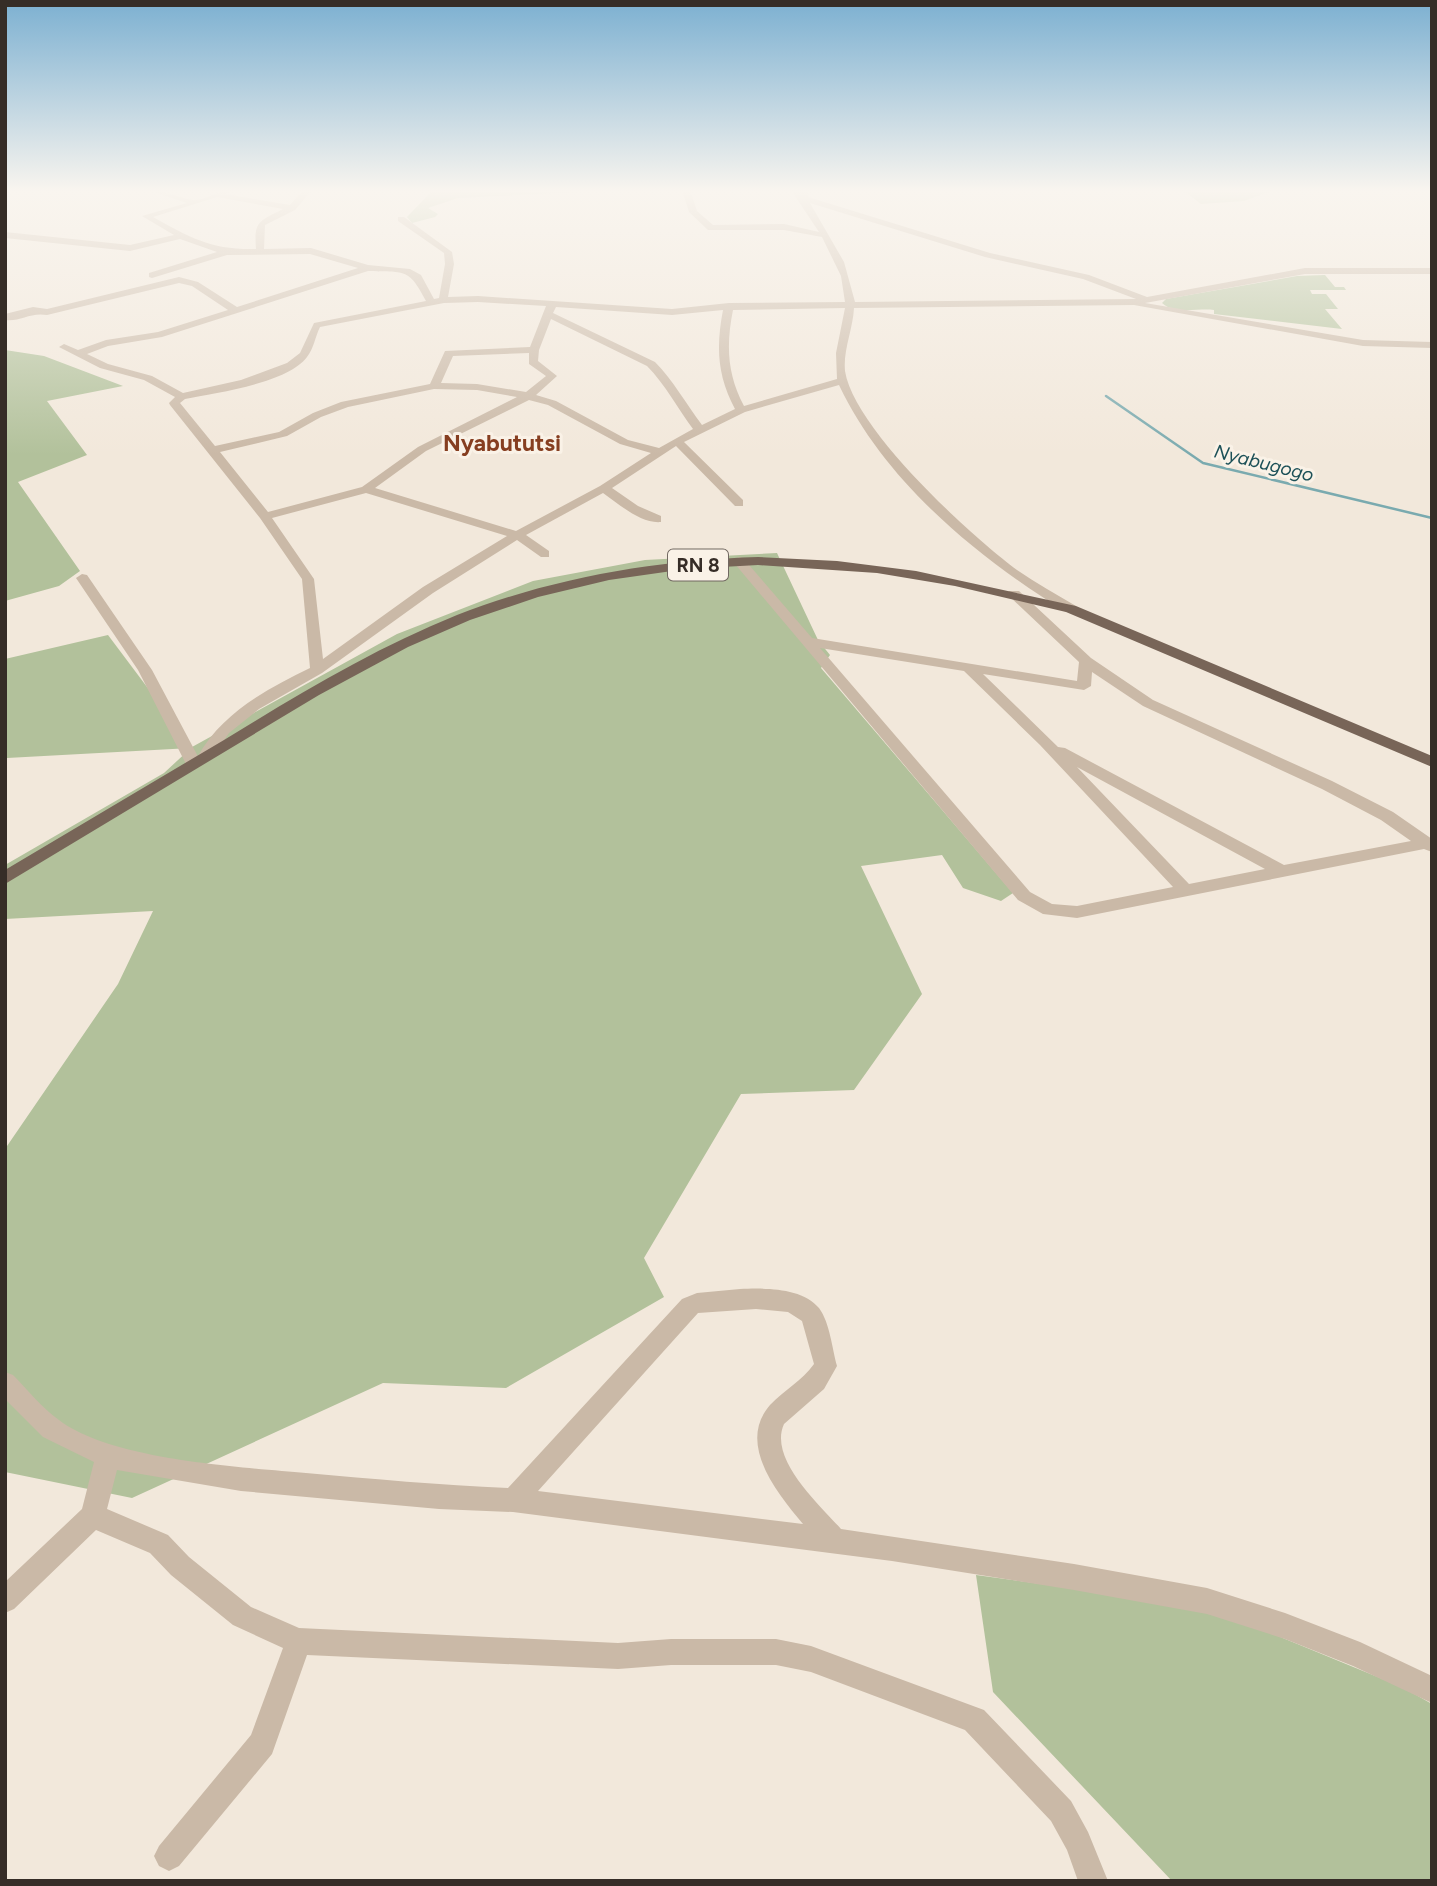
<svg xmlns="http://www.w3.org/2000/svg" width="1437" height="1886" viewBox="0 0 1437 1886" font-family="Figtree,sans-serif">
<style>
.green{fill:#b2c19b}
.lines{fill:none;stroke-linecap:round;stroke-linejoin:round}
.stream{stroke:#7aaaaf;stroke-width:2.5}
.minor{fill:#cab9a7;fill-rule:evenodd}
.major{fill:#786558;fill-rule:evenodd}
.labels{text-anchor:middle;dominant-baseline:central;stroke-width:6;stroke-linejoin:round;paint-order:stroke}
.far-water-label{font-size:19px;font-style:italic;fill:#1d5158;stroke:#faf2e7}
.shield{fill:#faf2e7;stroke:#716861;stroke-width:2}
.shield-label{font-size:19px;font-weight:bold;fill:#362d27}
.far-district-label{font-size:23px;font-weight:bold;fill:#863e20;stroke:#faf2e7}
</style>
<rect width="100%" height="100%" fill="#f2e8db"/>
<!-- green -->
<path class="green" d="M433 190H578L580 192 458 198 428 208 438 214 435 217 412 223 407 217Z
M1183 190H1274L1244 201 1201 204Z
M1325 275 1335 287H1344L1346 290H1310L1312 294H1326L1338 309H1325L1342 329 1214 314V310C1197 308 1175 315 1162 303L1166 299 1297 276Z
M5 350 44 356 123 386 47 401 87 455 18 482 80 571 59 586 5 601Z
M777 553 818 640 830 655 821 668 1013 893 1001 901 963 888 942 855 861 866 922 994 854 1090 741 1094 644 1258 664 1297 506 1388 383 1383 132 1498 5 1472V1149L118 984 153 911 5 919V865L164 773 191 748 7 758 5 762V659L108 635 192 747 397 634 533 581 645 560Z
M976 1575 1207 1607 1402 1687 1432 1704V1881H1172L993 1692Z"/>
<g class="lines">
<!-- stream -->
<path class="stream" d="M1106 396 1203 463 1432 518"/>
<!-- minor -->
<path class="minor" d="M148 190C165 190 178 198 193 200 205 201 218 190 232 190L225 194 290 205 303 190H312L295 210 265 225 264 249 311 248 368 265 410 269 421 275 434 299 439 298 445 264 444 253 398 221V217H404L452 252 454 264 448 297 478 296 672 309 729 303 845 302 841 276 822 237 784 230H708L689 212 682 190H690L697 211 713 225 784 224 819 232 791 190 809 193 808 197 990 253 1089 275 1147 297 1305 268H1432V274H1305L1145 303 1363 340 1432 342V348L1363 346 1134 305 854 308C853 329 843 350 845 371 854 429 970 535 1017 570 1036 583 1056 594 1076 606V612H1066C977 557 885 482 839 385L745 412 684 442 743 500V506H735L676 446 612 488 638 506 661 516V522C641 524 619 504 603 493L526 535 549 551V557H541L517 540 433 593 322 673 259 709 229 733 211 759 206 761 198 756C222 713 267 689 310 668L302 579 260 518 170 405 169 403 175 397 144 380 100 368 59 347 64 344 78 350 106 340 158 332 228 310 192 286 179 283 47 315C30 312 20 322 5 320V314L33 307 47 309 179 277 198 282 237 307 358 268 310 254 227 255 152 278 149 277V273L217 252 180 239 130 251 5 238V232L130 245 174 235 142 216 187 203ZM217 197 283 209C258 222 254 221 256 249 211 250 191 238 153 217ZM810 203 985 257 1083 279 1136 299 855 302 844 262ZM368 271C404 273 408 266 426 301L314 323 300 353 287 363 241 380 183 393 152 376 108 364 87 354 108 346 162 337ZM478 302 546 306 530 347 445 351 430 384 341 402 313 413 279 432 215 446 180 403 185 399C216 393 288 383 307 357 314 348 315 337 320 327L444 303ZM556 307 672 315 723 310C716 347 717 375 735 409L702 425C686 404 673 380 655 362L553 313ZM845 308 836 353 837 379 744 406C727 374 726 345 733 310ZM551 319 647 366C665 384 678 409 693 429L659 448 628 440 556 401 536 395 557 376 538 361 539 350ZM529 353V364L546 376 526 392 477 384 441 383 453 356ZM434 389 477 390 517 397 418 447 362 487 268 512 220 452 287 436 321 417 348 407ZM529 400 548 405 620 444 651 453 600 486 516 531 375 488 426 451ZM366 493 507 536 423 587 323 659 314 579 272 518Z
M739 557 743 558 812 638 1077 681 1079 662 1007 594 1009 591H1019L1091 658 1153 700 1332 781 1393 812 1432 839V852L1424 849 1077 918 1043 914 1018 900 735 564 733 561ZM820 648 964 671 1040 745 1173 887 1077 906 1052 904 1030 892ZM1092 672 1143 706 1322 789 1381 820 1411 841 1284 865 1065 748 1058 747 983 674 1084 690 1091 686ZM1077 767 1265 869 1189 884Z
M82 574 87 575 152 670 202 764 199 767H189L186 764 138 670 76 578Z
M740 1289C763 1288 802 1287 819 1308 830 1323 832 1348 837 1366L824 1389 784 1424C768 1459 820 1505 841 1529L1074 1564 1207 1588 1285 1613 1360 1642 1432 1676V1703L1353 1666 1285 1639 1207 1614 1074 1590 892 1561 513 1512 439 1509 241 1491 117 1470 107 1509 168 1535 189 1557 251 1607 299 1628 618 1643 671 1639H776L811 1646 984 1710 1071 1801 1088 1832 1108 1881H1078L1067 1850 1051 1821 965 1730 811 1672 776 1665H671L618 1669 307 1655 272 1754 179 1866 169 1871 159 1866 154 1856 159 1846 251 1735 283 1648 233 1625 171 1575 150 1553 96 1530 14 1609 5 1613V1582L82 1509 94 1462 43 1437 5 1399V1372L13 1375C28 1390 42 1408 59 1420 111 1460 240 1467 306 1473 373 1479 440 1485 508 1488L682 1299 697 1293ZM756 1309 788 1312 802 1321 814 1364C802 1381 784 1390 770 1405 736 1444 778 1494 803 1524L538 1491 698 1313Z"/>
<!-- major -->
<path class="major" d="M758 557 837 561 916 571 1076 606 1432 756V767L1066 612 955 586 877 573 758 565 686 569 609 580 538 597 470 620 408 647 319 695 5 884V870C78 827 151 783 224 740 299 694 375 648 457 615 552 578 656 560 758 557Z"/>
</g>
<!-- sky -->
<linearGradient id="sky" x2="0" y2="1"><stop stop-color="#7cb0d1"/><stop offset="0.42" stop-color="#f9f5ef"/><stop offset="1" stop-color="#f9f5ef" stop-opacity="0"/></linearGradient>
<rect width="1437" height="455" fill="url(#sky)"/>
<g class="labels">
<!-- far-water labels -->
<g class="far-water-label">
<text transform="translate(1264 463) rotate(14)">Nyabugogo</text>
</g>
<!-- shield labels -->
<rect class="shield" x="668" y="549.5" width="60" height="31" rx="5"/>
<g class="shield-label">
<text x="698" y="565">RN 8</text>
</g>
<!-- far-district labels -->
<g class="far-district-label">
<text x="502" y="443">Nyabututsi</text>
</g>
</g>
<!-- border -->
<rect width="1437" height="1886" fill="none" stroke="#362d27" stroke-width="14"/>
</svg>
